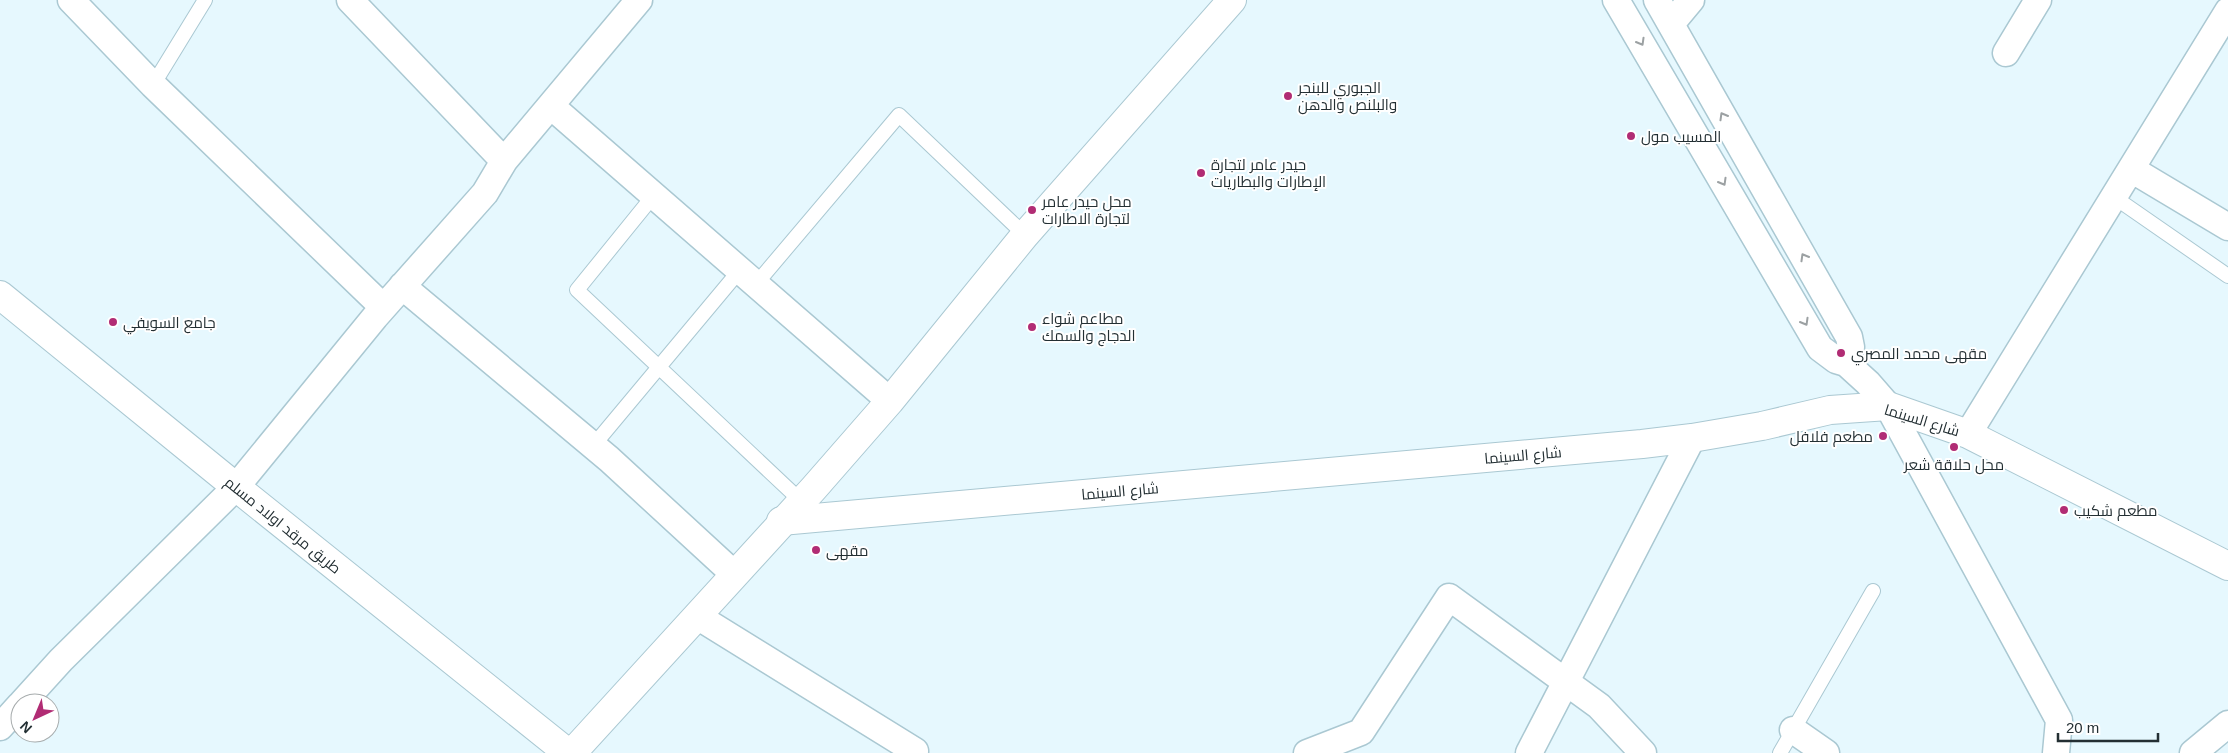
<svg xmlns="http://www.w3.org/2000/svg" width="2228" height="753" viewBox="0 0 2228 753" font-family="Arial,Cairo,sans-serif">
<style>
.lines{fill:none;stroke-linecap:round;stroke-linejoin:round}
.service-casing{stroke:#aac8d2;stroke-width:16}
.minor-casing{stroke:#aac8d2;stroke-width:29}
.tertiary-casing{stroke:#aac8d2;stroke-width:30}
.primary-casing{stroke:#aac8d2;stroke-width:30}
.service{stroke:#fff;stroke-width:14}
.minor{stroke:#fff;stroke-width:26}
.tertiary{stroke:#fff;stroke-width:28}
.primary{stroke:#fff;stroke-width:28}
.oneway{stroke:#9ca1a3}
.poi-dot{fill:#b12c74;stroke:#fff;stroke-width:2}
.labels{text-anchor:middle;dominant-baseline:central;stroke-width:4;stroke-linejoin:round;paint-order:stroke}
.poi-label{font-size:15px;fill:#232f33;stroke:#fff;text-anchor:start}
.street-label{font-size:15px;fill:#232f33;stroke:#fff}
</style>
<rect width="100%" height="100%" fill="#e6f8fe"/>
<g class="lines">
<!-- service casing -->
<g class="service-casing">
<path id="service" d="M153 85 205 0
M654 195 577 290 801 501
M2114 197 2228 276
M756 284 899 115 1025 235
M593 446 740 270
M1780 753 1873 591"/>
</g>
<!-- minor casing -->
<g class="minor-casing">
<path id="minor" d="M71 0 153 85 383 307
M350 0 504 161
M1616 0 1820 348 1836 360 1846 363 1868 383 1888 406 2059 720 2056 753
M1657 0 1849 337 1851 347 1846 363
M1671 24 1691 0
M2006 53 2038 0
M551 106 890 401
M2131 169 2228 227
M402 286 609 459 734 574
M1968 434 2228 11
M697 616 915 751
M22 703 61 660 236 487 375 317 485 193 504 161 639 0
M0 727 20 705
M1793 730 1826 753
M1307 753 1361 732 1449 597 1599 706 1643 753
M1529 753 1692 438
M2193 753 2228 724"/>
</g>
<!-- tertiary casing -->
<g class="tertiary-casing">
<path id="tertiary" d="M0 295 236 487 568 753
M781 521 1642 444 1692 438 1762 426 1830 410 1888 406 1968 434 2228 566"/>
</g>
<!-- primary casing -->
<g class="primary-casing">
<path id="primary" d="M572 753 814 488 890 401 1025 235 1232 0"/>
</g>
<!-- service -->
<use href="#service" class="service"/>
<!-- minor -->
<use href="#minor" class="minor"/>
<!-- tertiary -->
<use href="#tertiary" class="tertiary"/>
<!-- primary -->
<use href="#primary" class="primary"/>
</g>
<!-- one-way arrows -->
<defs><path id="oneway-chevron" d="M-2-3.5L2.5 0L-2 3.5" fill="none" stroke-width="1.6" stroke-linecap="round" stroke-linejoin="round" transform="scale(1.25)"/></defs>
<g class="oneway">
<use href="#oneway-chevron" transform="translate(1641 42) rotate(60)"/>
<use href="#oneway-chevron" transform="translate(1723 116) rotate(-120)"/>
<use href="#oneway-chevron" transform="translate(1723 182) rotate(60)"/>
<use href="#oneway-chevron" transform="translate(1804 257) rotate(-120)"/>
<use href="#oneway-chevron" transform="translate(1805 322) rotate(60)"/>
</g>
<!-- markers -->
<g class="poi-dot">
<circle cx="1288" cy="96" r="5"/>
<circle cx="1631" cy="136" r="5"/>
<circle cx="1201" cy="173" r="5"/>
<circle cx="1032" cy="210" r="5"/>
<circle cx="113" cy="322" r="5"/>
<circle cx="1032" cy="327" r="5"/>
<circle cx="1841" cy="353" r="5"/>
<circle cx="1883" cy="436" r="5"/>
<circle cx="1954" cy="447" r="5"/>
<circle cx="2064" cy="510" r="5"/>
<circle cx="816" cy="550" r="5"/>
</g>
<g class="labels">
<!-- poi labels -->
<g class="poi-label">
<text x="1298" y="87">الجبوري للبنجر<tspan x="1298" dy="17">والبلنص والدهن</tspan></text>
<text x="1641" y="136">المسيب مول</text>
<text x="1211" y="164">حيدر عامر لتجارة<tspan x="1211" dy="17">الإطارات والبطاريات</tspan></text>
<text x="1042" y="201">محل حيدر عامر<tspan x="1042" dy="17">لتجارة الاطارات</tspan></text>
<text x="1042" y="318">مطاعم شواء<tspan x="1042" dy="17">الدجاج والسمك</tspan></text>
<text x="123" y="322">جامع السويفي</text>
<text x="1851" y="353">مقهى محمد المصري</text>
<text x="1873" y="436" text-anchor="end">مطعم فلافل</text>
<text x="1954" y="464" text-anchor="middle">محل حلاقة شعر</text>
<text x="2074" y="510">مطعم شكيب</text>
<text x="826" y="550">مقهى</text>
</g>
<!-- street labels -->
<g class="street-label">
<text transform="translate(1922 420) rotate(17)">شارع السينما</text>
<text transform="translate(1523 455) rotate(-5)">شارع السينما</text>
<text transform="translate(1120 491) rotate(-5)">شارع السينما</text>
<text transform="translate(283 525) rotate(39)">طريق مرقد اولاد مسلم</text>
</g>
</g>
<!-- north arrow -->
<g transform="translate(35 718) rotate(224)"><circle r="24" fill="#ffffff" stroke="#a7acad"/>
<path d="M0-4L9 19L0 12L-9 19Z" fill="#b12c74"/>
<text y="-8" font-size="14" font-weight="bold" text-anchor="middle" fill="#232f33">N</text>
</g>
<!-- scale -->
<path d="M2058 733v8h100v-8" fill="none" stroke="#232f33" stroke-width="2.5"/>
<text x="2066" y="733" font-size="15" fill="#232f33" stroke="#ffffff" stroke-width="4" paint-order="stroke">20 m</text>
</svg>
